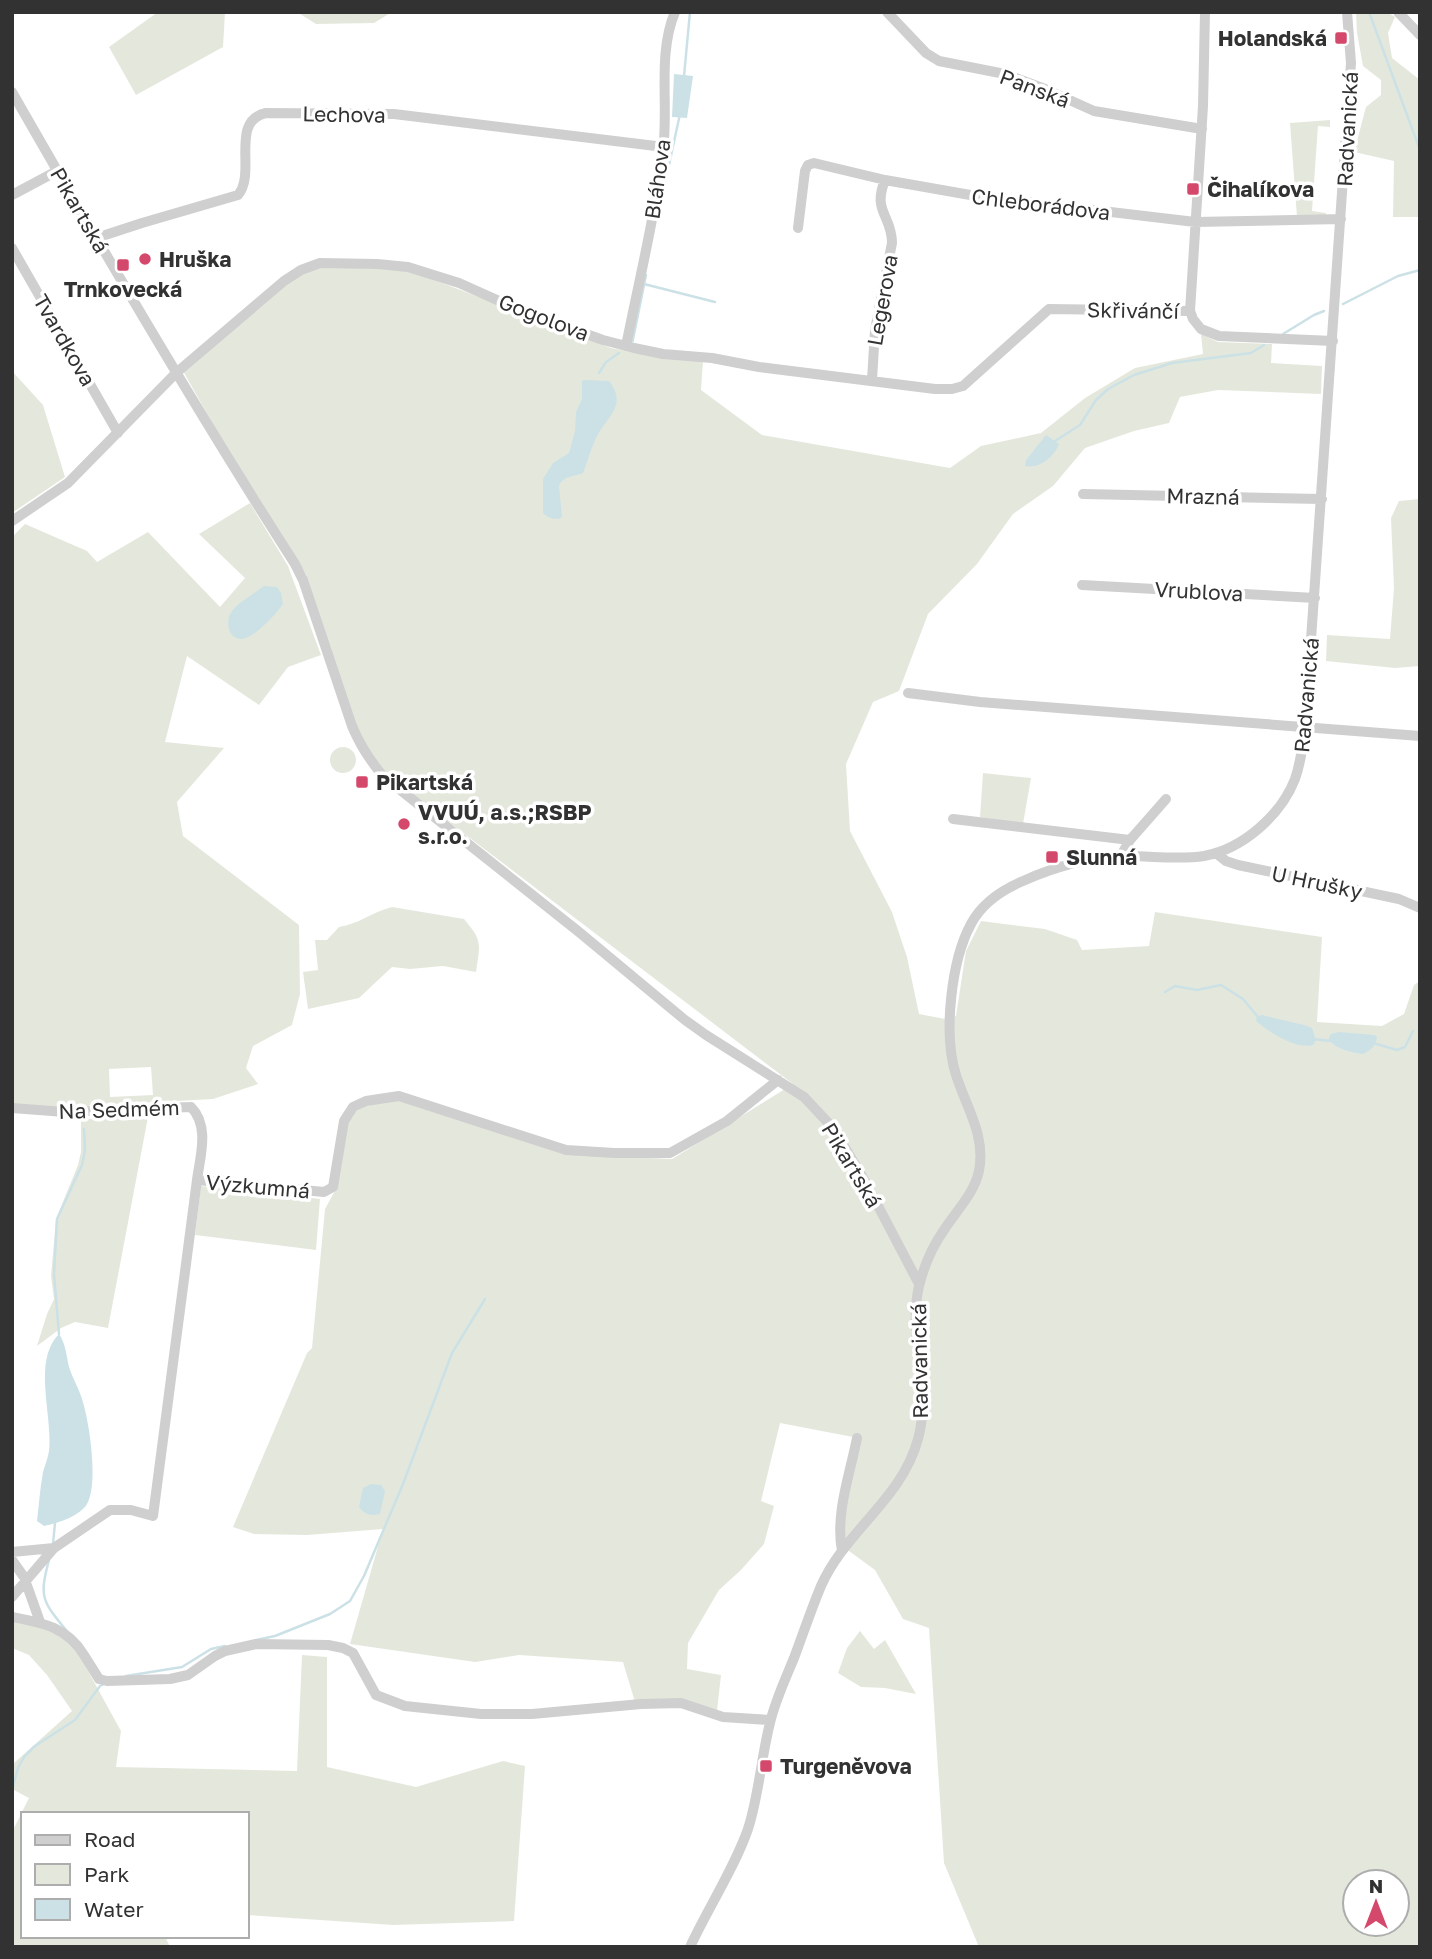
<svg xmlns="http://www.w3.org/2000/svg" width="1432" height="1959" viewBox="0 0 1432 1959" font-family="'Golos Text',sans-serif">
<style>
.green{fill:#e4e8dc;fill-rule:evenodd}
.water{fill:#cbe1e6}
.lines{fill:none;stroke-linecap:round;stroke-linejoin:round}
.stream{stroke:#cbe1e6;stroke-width:2.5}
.minor{stroke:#cfcfcf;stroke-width:10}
.poi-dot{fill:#d4496b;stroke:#fff;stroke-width:2.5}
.labels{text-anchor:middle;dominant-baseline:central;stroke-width:7;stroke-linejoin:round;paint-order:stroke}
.poi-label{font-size:21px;font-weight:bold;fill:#323232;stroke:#fff;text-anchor:start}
.street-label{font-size:21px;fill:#323232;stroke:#fff}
</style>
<rect width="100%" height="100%" fill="#fff"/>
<!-- green -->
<path class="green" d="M158 12H225L223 47 136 95 109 47Z
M297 12H392L374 23 316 24Z
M1356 12H1387L1395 17 1388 33 1392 58 1420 80V217H1393L1394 161 1354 152 1366 107 1381 95V80L1363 66 1357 33Z
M1330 120V127L1318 126 1312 211 1326 213 1325 217H1297L1290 123Z
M326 266 411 271 611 348 661 357 703 361 701 390 762 435 950 468 981 446 1041 433 1085 398 1135 368 1203 354 1201 334 1218 342 1272 344 1271 363 1322 366 1321 394 1218 390 1180 397 1169 423 1134 431 1085 448 1053 486 1013 514 977 564 928 614 899 691 873 702 846 764 850 831 892 912 907 957 919 1014 945 1019 956 1016 966 951 981 921 1045 929 1077 940 1082 950 1149 946 1155 912 1322 937 1317 1022 1382 1026 1404 1014 1414 985 1420 981V1947H979L944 1863 929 1628 903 1619 875 1570 838 1543 858 1438 780 1423 761 1501 774 1506 764 1544 741 1570 719 1590 688 1643 687 1669 721 1675 717 1711 635 1702 623 1662 519 1655 475 1662 350 1644 383 1529 307 1535 254 1534 233 1527 307 1353 312 1348 325 1209 337 1187 347 1125 353 1113 366 1106 398 1100 563 1154 672 1159 793 1084 391 778 371 754 359 735 331 654 306 574 245 481 183 371 292 279 307 270ZM1355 1882H1397V1924H1355Z
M12 371 43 405 65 477 12 513Z
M1420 499V666L1395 668 1326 661 1327 635 1390 639 1394 588 1391 518 1399 501Z
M250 503 288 566 321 655 288 667 259 705 187 656 165 742 224 748 177 802 183 836 299 925 300 994 292 1025 253 1046 246 1068 258 1084 213 1099 50 1108 12 1104V537L25 524 87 551 97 562 148 532 220 607 245 578 199 534ZM151 1067 153 1095 110 1097 109 1069Z
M330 760a13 13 0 1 1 26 0a13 13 0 1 1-26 0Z
M983 773 1031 778 1023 824 980 817Z
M392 907 464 919C483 941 480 944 476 972L443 966 410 969 392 967 359 998 308 1009 303 972 318 970 315 940H327L339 927C359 924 372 912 392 907Z
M148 1117 108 1328 75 1322 61 1328 37 1346 47 1314 54 1299 51 1276 56 1219 78 1165 81 1152V1119Z
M201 1186 320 1199 316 1250 195 1235Z
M12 1621 40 1625 66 1638 77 1651 121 1731 116 1767 297 1771 302 1655 327 1657V1767L416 1787 503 1761 525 1766 514 1921 393 1925 247 1915V1814H23V1936H165L170 1947H12V1832L29 1798 12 1789V1763H14L72 1711 47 1675 29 1655 12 1648Z
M860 1631 874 1649 885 1640 916 1694 885 1688 861 1687 838 1673 847 1648Z"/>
<!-- water -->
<path class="water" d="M674 74 693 76 687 118 672 117Z
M584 380 609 381C628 405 607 417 597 436 591 448 588 461 583 473 574 477 564 475 559 486L562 517C558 521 547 518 543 513V479L553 463 569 453 575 431 576 412 582 399V381Z
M1046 435 1059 444C1054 457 1040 469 1025 466L1026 460Z
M264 586 277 587 281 593 283 604C277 613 253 640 240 639 226 637 226 619 232 611 240 601 254 594 264 586Z
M1262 1015 1304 1025 1312 1028 1316 1040 1313 1045C1296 1050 1269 1032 1256 1021L1257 1016Z
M1339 1032 1375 1035 1377 1037C1376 1046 1371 1050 1363 1054 1350 1052 1338 1050 1329 1040V1037L1331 1034Z
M59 1334C67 1346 66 1358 70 1370 73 1379 78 1387 81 1396 89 1418 99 1483 87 1504 80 1516 58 1523 44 1526L37 1521C39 1505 40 1488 43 1472 45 1465 48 1458 49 1451 53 1416 32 1361 59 1334Z
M371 1484 381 1485 385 1491 380 1514C371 1516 365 1515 359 1507L363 1488Z"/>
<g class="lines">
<!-- stream -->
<path class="stream" d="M1369 12 1420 150
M684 76 690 12
M657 220 680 114
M644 284 715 302
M1343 304 1398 276 1420 270
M1283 334 1314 315 1324 311
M632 344 646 275
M599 373 606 362 619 353
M1055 441 1080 425 1096 400 1108 389 1134 375 1172 363 1251 353 1264 345
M1165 992 1175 986 1197 990 1221 985 1243 999 1258 1017
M1313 1039 1331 1041
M1373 1043 1397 1050 1405 1047 1413 1031
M59 1334 54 1274 57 1219 82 1165 85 1150 84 1129
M53 1544 55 1523
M49 1560C39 1597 42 1601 66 1630
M256 1640 275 1636 330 1614 350 1601 364 1576 403 1484 452 1353 485 1299
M126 1676 182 1667 211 1649 225 1646
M12 1790 18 1768 24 1757 35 1746 75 1720 100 1686 104 1684"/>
<!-- minor -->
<path class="minor" d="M887 12 926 53 939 61 1005 74 1045 89 1094 111 1202 129
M1398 12 1420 35
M12 92C103 251 196 410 295 564L303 580 352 726C360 745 370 761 384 777L579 932 685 1020 706 1035 804 1097 834 1129 866 1183 919 1284
M12 195 57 171
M798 228 805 171 808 165 814 163 885 180 976 196 1195 222 1341 219
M96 238 142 223 238 195C257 173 229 121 266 113L394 114 664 147
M12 248 118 433
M1190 311 1203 106 1205 12
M626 346C639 281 655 216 663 150 669 106 657 55 675 12
M872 380 875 330 892 243C892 215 872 212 885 180
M1083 494 1322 499
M12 521 68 483 176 373 284 281 301 270 320 263 377 264 408 267 459 283 506 304 575 330 603 340 634 348 663 354 712 358 759 367 935 389H952L963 386 1049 309 1190 311 1193 319 1201 329 1219 336 1333 341
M1082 585 1315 598
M908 693 980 702 1420 736
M953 819 1130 840
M1216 853 1226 861 1238 865 1399 899 1420 908
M1120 857 1130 840 1166 799
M12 1108 65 1112 191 1107C210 1126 200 1157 197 1180
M842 1551C835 1514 850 1474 857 1438
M12 1552 54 1548
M12 1560 24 1577 40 1622
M12 1597 54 1548 110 1510H131L153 1516 197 1180 324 1192 333 1187 344 1121 353 1107 366 1101 399 1096 566 1150 614 1153H670L727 1121 778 1080
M12 1617C43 1623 67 1627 84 1655 89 1663 94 1671 99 1679L107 1681 170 1679 188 1675 215 1656 225 1651 256 1644 328 1645 343 1648 353 1653 376 1695 405 1706 481 1714H532L641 1704 681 1703 723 1717 770 1720
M690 1947C708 1908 734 1869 748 1829 759 1795 761 1758 770 1723 775 1701 785 1680 794 1658 803 1634 811 1610 821 1586 845 1531 902 1499 918 1439 932 1389 907 1337 919 1286 924 1266 932 1247 944 1230 956 1211 974 1194 979 1171 986 1135 966 1107 956 1075 943 1035 951 961 971 924 982 903 1002 890 1023 881 1056 866 1091 857 1127 856 1153 856 1179 860 1204 856 1243 849 1281 815 1295 779 1301 762 1303 744 1305 726L1351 63 1347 12"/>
</g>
<!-- markers -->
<g class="poi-dot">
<rect x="1334" y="31" width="14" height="14" rx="3.5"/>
<rect x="1186" y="182" width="14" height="14" rx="3.5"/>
<circle cx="145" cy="259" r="7"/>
<rect x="116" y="258" width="14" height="14" rx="3.5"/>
<rect x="355" y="775" width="14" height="14" rx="3.5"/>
<circle cx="404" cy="824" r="7"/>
<rect x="1045" y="850" width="14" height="14" rx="3.5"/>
<rect x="759" y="1759" width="14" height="14" rx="3.5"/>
</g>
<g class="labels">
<!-- poi labels -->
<g class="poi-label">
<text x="1327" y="38" text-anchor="end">Holandská</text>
<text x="1207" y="189">Čihalíkova</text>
<text x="159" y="259">Hruška</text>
<text x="123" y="289" text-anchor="middle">Trnkovecká</text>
<text x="376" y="782">Pikartská</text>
<text x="418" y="812">VVUÚ, a.s.;RSBP<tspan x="418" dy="24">s.r.o.</tspan></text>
<text x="1066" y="857">Slunná</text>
<text x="780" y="1766">Turgeněvova</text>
</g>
<!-- street labels -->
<g class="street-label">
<text transform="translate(1035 88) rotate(21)">Panská</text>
<text transform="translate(344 114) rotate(1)">Lechova</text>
<text transform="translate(1347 129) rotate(-87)">Radvanická</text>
<text transform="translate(657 179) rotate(-82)">Bláhova</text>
<text transform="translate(1041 204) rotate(7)">Chleborádova</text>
<text transform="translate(80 210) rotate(60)">Pikartská</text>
<text transform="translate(882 300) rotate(-80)">Legerova</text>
<text transform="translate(1133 310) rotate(1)">Skřivánčí</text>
<text transform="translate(544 317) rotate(21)">Gogolova</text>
<text transform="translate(65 340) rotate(60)">Tvardkova</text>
<text transform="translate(1203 496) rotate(1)">Mrazná</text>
<text transform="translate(1199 591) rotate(3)">Vrublova</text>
<text transform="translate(1306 695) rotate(-85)">Radvanická</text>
<text transform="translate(1317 882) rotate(12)">U Hrušky</text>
<text transform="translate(119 1109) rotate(-2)">Na Sedmém</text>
<text transform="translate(852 1165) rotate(59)">Pikartská</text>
<text transform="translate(258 1186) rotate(5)">Výzkumná</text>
<text transform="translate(919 1361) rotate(-91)">Radvanická</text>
</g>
</g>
<!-- border -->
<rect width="1432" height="1959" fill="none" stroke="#323232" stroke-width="28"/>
<!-- legend -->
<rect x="21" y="1812" width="228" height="126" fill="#ffffff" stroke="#adadad" stroke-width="2"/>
<rect x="35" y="1835" width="35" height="10" fill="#cfcfcf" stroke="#adadad" stroke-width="2"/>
<text x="84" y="1847" font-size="21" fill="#323232">Road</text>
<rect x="35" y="1864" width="35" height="21" fill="#e4e8dc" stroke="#adadad" stroke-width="2"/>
<text x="84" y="1882" font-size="21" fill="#323232">Park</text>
<rect x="35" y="1899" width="35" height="21" fill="#cbe1e6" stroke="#adadad" stroke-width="2"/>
<text x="84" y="1917" font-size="21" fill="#323232">Water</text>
<!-- north arrow -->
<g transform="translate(1376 1903)"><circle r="33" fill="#ffffff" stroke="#adadad" stroke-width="2"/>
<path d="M0-5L12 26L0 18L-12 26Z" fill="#d4496b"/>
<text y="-10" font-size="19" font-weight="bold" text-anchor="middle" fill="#323232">N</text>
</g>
</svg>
